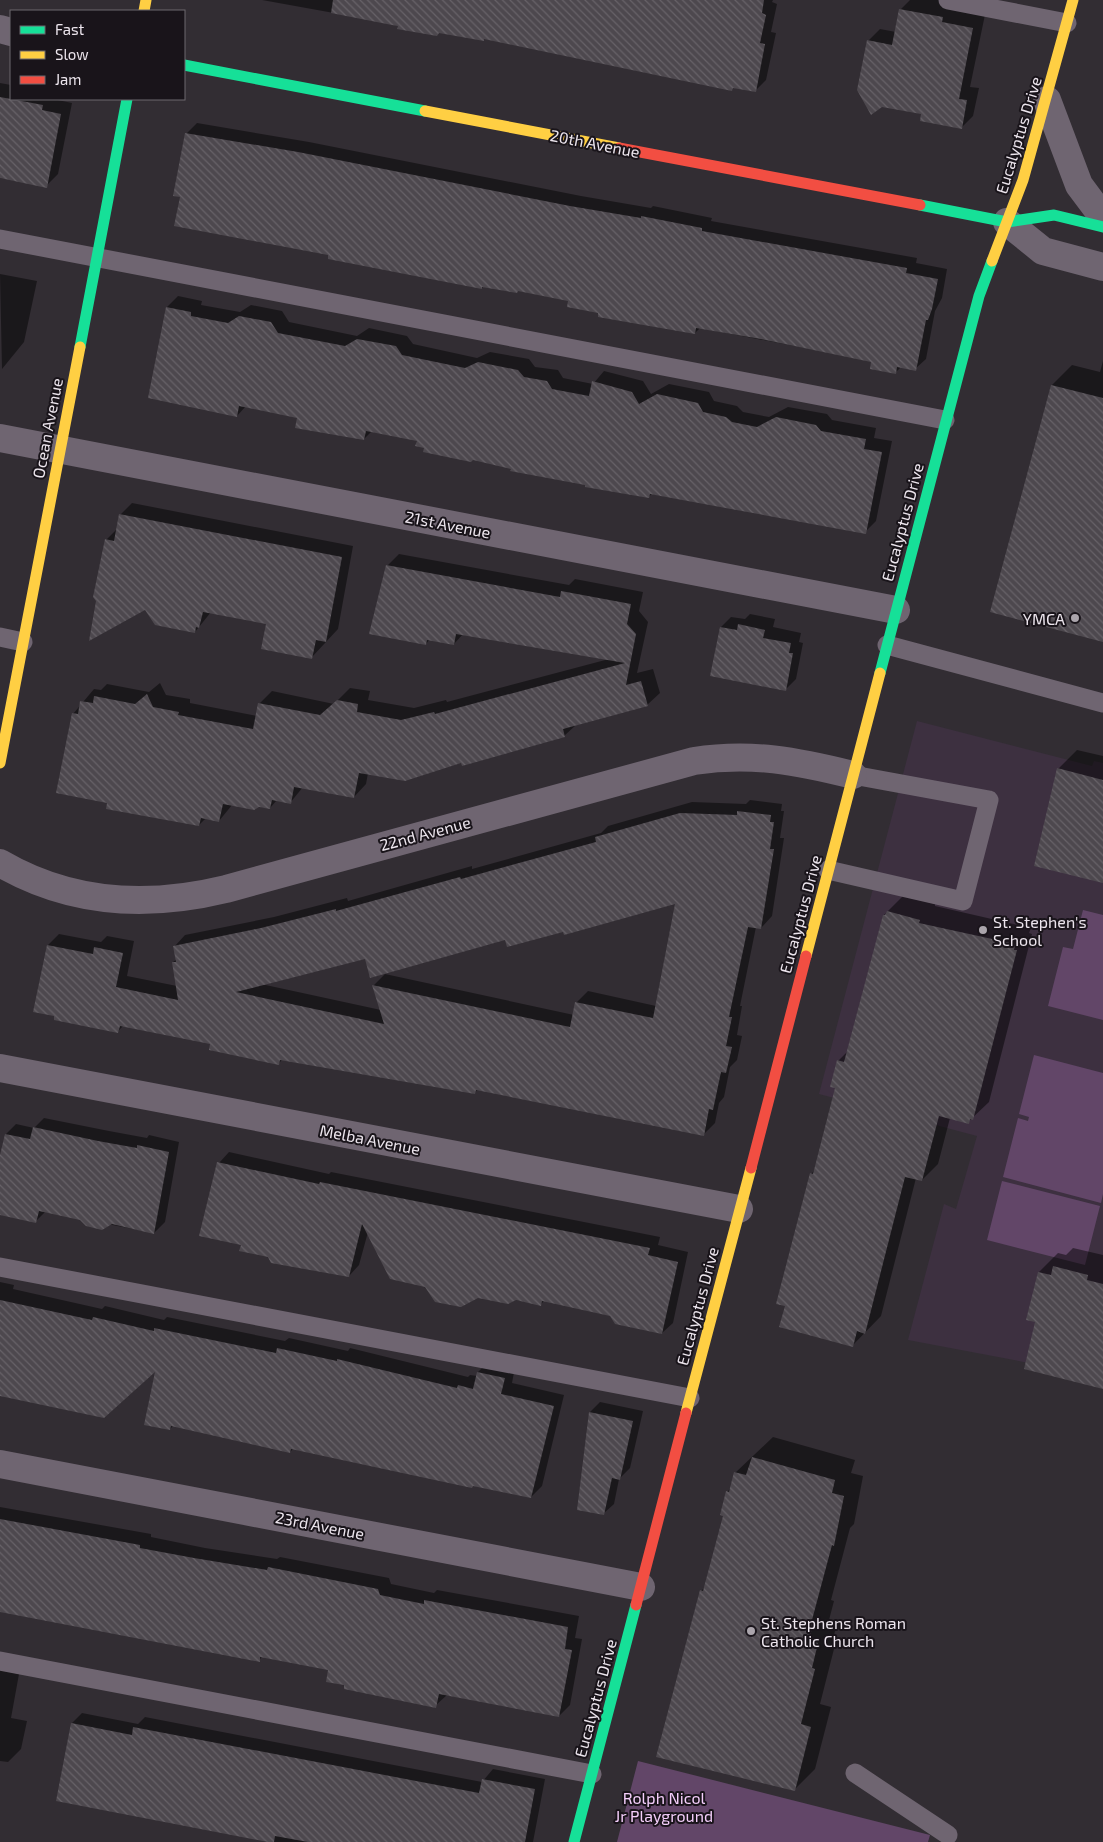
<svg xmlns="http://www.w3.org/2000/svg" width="1103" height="1842" viewBox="0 0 1103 1842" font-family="'Exo 2',sans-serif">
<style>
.built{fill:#3d3040}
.park{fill:#624668}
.shadow{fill:#0007;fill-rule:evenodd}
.building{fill:url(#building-back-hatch);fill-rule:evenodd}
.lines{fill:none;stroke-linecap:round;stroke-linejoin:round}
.lane{stroke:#6f6571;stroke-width:19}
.street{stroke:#6f6571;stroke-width:28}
.fast{stroke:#16e098;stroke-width:11}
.slow{stroke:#ffcf43;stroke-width:11}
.jam{stroke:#f24e42;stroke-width:11}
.poi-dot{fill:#aba5ac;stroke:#19141a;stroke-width:2}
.labels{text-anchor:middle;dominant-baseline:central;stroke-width:4;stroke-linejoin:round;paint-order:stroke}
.street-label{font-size:16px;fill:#ece5ed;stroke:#19141a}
.poi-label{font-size:16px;fill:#ece5ed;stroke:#19141a;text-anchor:start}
.park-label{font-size:16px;fill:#f4cefb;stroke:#19141a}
</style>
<defs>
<pattern id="building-back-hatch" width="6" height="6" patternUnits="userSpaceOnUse" patternTransform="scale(1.25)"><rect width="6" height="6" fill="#4d484e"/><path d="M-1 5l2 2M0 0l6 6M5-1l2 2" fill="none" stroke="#676268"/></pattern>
</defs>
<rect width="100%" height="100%" fill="#322d33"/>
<!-- built -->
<path class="built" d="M917 721 1092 766 1094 761 1103 763V1377L908 1340 944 1204 956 1209 977 1136 819 1094Z"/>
<!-- park -->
<path class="park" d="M1083 910 1103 915V1020L1048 1006 1063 947 1073 949Z
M1034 1055 1103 1073V1194L1101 1203 1003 1177 1018 1118 1028 1121 1029 1117 1019 1114Z
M1002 1181 1100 1206 1085 1265 987 1240Z
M638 1761 930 1835 928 1842H617Z"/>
<!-- shadow -->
<path class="shadow" d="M262 0H773L772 2 777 4 771 32 776 33 766 80 755 91 734 87 732 90 486 38 483 40Z
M910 0H965L987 5 970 87 979 88 973 116 961 128 923 113 868 41 880 29 896 32 900 10Z
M0 83 11 85V99H53L72 103 58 174 46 186 0 178Z
M197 123 309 142 581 196 651 208 653 206 712 218 711 221 917 258 916 263 947 269 942 298 935 311 926 359 915 369 902 366 895 373 873 361 700 328 695 333 600 312 570 300 519 290 484 286 482 288 330 254 175 195 187 133Z
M0 274 37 281 24 342 2 369Z
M178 296 202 301 201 305 240 312 251 305 282 311 289 322 357 336 369 328 407 336 413 344 477 358 490 352 529 359 535 367 558 370 563 378 593 384 604 371 643 381 651 394 669 384 709 392 714 401 737 406 743 412 769 417 788 407 827 414 832 420 876 428 874 438 892 441 876 521 865 532 652 494 648 497 426 447 418 440 372 431 364 439 298 417 246 406 237 416 167 307Z
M1103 361V641L1052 385 1072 365 1100 372Z
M132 503 353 546 338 629 312 657 268 623 211 612 195 632 106 540 118 528 120 515Z
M399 554 569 585 575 579 643 592 639 611 648 622 637 673 653 669 660 693 647 705 576 725 564 736 462 762 368 773 366 784 354 797 303 787 290 803 277 800 270 808 232 805 219 821 206 818 199 825 109 802 73 714 94 689 101 690 107 684 149 692 160 683 166 695 190 699V703L257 716 259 704 272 691 334 704 350 688 370 691 368 700 414 708 446 700 447 702 609 659 463 634 454 644 430 639 426 644 387 566Z
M750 614 775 619 773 627 801 633 799 642 803 643 796 679 785 690 712 675 721 627 731 617 745 619Z
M1077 750 1103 756V881L1058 769Z
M750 800 782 804 781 811H784L780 838H784L772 916 761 928 756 927 740 1006H742L737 1035 742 1036 737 1060 730 1067 724 1097 719 1103 715 1123 704 1134 479 1089 474 1093 283 1059 279 1063 212 1043 124 1025 118 1031 48 945 59 934 101 942 107 936 134 941 127 976 177 986 173 962 177 959 174 947 185 935 274 917 347 898 348 901 472 866V869L601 833 608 826 692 802 746 804ZM676 902 656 1006 588 991 576 1003 574 1015 385 974 374 985 381 1010 261 984 366 957 564 930Z
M904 895 935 904V906L1031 928 1029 933 1032 934 989 1102 968 1122 950 1118 938 1164 922 1180 916 1178 881 1316 852 1346 786 1305 811 1174 816 1169 836 1087 838 1061 848 1051 884 915Z
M44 1118 109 1131 147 1138 149 1135 179 1142 165 1222 154 1233 45 1212 36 1221 0 1213V1160L6 1134 16 1124 34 1128Z
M229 1152 329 1174 331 1172 660 1237 658 1245 688 1252 673 1323 662 1333 611 1315 545 1300 541 1304 426 1286 368 1232 359 1265 349 1276 269 1256 242 1245 219 1163Z
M1073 1248 1103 1255V1388L1037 1321 1039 1272 1058 1253 1066 1255Z
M0 1282 14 1285 13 1289 102 1309 105 1306 164 1320 167 1317 285 1341 289 1338 348 1351 350 1348 468 1377 470 1375 477 1376 478 1372 489 1361 515 1367 512 1383 564 1395 542 1486 531 1497 293 1449 290 1452 174 1425 170 1429 157 1369 0 1395Z
M600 1402 643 1411 630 1468 619 1479 614 1504 603 1514 590 1412Z
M773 1437 855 1460 851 1473 863 1476 854 1524 850 1528 831 1600 834 1601 829 1620 837 1623 831 1648 834 1649 820 1704 831 1707 815 1769 794 1790 701 1591 706 1586 724 1515 727 1492 732 1487 735 1473Z
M0 1507 151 1534V1537L205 1548 277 1559 280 1557 389 1578 391 1584 434 1593 437 1590 579 1616 575 1638 582 1639 570 1705 559 1716 447 1695 435 1706 345 1684 330 1669 263 1656 259 1660 0 1611Z
M0 1670 19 1674 11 1718 27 1721 21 1749 8 1762 0 1761Z
M82 1713 138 1724 145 1717 482 1782 493 1769 545 1779 533 1842H274L72 1723Z"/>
<!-- building -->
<path class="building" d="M333 0H764L762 13 766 15 760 43 765 44 756 92 733 88 732 91 484 39V41L439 33 437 36 397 29 398 26 392 25 331 13Z
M899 9 943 17 942 22 973 28 959 99 967 100 962 129 920 121 921 114 882 107 871 115 857 90 867 40 892 45Z
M0 97 43 105 42 110 61 114 47 188 0 178Z
M185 133 298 152 570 206 641 218V216L702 228V231L907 268 906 273 938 279 932 309 928 320H926L916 371 897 367 896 374 870 369 871 362 761 339 696 328 695 334 598 317V313L567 307 568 301 518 291 517 293 482 287V289L328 259V255L174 226 180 197 173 196Z
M166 307 191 312V316L228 323 239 316 271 322 278 333 345 346 357 339 396 346 402 355 465 368 478 362 518 370 524 377 547 381 552 389 589 396 592 381 632 392 639 404 657 394 698 403 703 412 726 417 732 422 757 427 776 417 816 425 821 431 866 439 864 449 882 452 866 534 650 494 649 498 585 487V485L510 471 511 469 473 460 471 462 423 452 424 448 415 446 417 441 366 431 364 440 295 428 297 418 239 406 237 417 148 398Z
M1051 385 1103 398V642L990 612Z
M119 514 342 557 326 642 316 640 312 659 261 649 266 624 203 612 199 628 196 627 195 633 155 625 145 610 89 641 96 601 93 597 105 539 114 541Z
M386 565 560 597 561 591 631 604 627 624 636 634 626 685 641 681 648 706 563 729 565 737 462 766 461 763 405 781 359 773 354 798 294 787 291 804 272 800 270 809 259 807 254 810 223 804 219 822 201 818 199 826 106 809 107 803 56 793 72 713 78 714 80 701 93 703 94 696 135 704 147 694 153 707 179 712 178 715 253 729 258 703 320 715 337 700 358 704 357 712 401 720 434 712 435 714 625 663 456 634 454 645 427 640 426 645 369 634Z
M738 624 765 630 763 638 791 643 789 653H793L786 691 710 676 720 627 737 630Z
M1057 768 1103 780V883L1034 866Z
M737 811 771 815 770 822H774L770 849H774L761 929 748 927 729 1017H732L726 1046 732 1047 726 1073 721 1072 713 1110 709 1109 704 1136 476 1090 475 1094 280 1060 279 1065 209 1050 210 1044 120 1026 118 1033 54 1020V1016L33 1012 47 945 93 954 94 947 123 953 116 987 178 1000 172 962H176L173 946 261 928 336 909V911L460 877 461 879 596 842 595 837 680 813 737 815ZM675 904 653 1018 575 1002 570 1027 372 985 384 1024 236 992 365 959 370 978 505 940 507 947 563 932 564 935Z
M887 911 920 920 919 923 1015 944 1014 950H1017L973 1120 970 1119 969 1124 939 1116 922 1181 905 1177 865 1334 857 1331 853 1347 779 1327 785 1306 776 1304 810 1173 813 1174 835 1088 830 1087 837 1060 844 1062 883 915H885Z
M33 1127 98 1141 137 1148V1145L169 1152 154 1234 112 1224 102 1230 86 1226 80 1220 39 1211 36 1223 0 1215V1155L5 1134 30 1139Z
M217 1162 319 1184 320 1182 650 1248 648 1255 678 1262 662 1334 615 1324 610 1316 542 1301 541 1306 516 1300 508 1304 478 1298 461 1307 435 1302 425 1287 390 1279 362 1224 349 1277 271 1263 268 1257 239 1251 241 1245 199 1236Z
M1053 1266 1088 1275 1087 1280 1103 1284V1389L1024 1369 1035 1322 1026 1320 1038 1272 1051 1275Z
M0 1300 92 1320 93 1317 154 1331V1328L276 1353 277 1348 337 1361V1359L457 1388 458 1385 473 1389 477 1372 505 1378 501 1394 554 1406 531 1498 473 1486 472 1488 291 1449 290 1453 171 1426 170 1430 144 1425 155 1372 104 1418 0 1396Z
M589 1412 633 1421 620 1480 612 1478 604 1515 577 1510Z
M752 1457 835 1480 832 1493 844 1496 834 1546 832 1545 812 1620 814 1621 809 1640 818 1643 812 1668 815 1669 801 1724 811 1727 795 1791 656 1757 700 1590 703 1591 723 1516 720 1515 726 1491 729 1492 734 1472 746 1475Z
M0 1519 140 1545V1548L194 1558 267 1570 268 1567 378 1589 380 1595 424 1604V1600L568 1627 565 1649 572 1650 559 1717 439 1694 436 1708 344 1689V1685L326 1682 328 1670 260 1657V1662L0 1612Z
M71 1723 132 1735 133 1727 479 1793 482 1779 535 1789 525 1842H308L275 1836 274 1842H268L56 1801Z"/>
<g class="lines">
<!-- lane -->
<path class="lane" d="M948 0 1067 23
M0 239 945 420
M0 637 23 642
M887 645 1103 703
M828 870 963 901 989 800 853 775
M0 1267 690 1398
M0 1661 592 1774
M855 1773 948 1835"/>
<!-- street -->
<path class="street" d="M0 29 11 32
M1047 100 1079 185 1103 217
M1007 222 1043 251 1103 267
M0 438 896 610
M0 863C70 904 148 908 226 889L694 761C751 752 797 761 853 775
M0 1068 739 1209
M0 1464 641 1587"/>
<!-- fast -->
<path class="fast" d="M184 65 425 111
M920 205 1007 222 1054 215 1103 227
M80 347 127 99
M880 673 979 296 992 261
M574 1842 636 1605"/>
<!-- slow -->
<path class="slow" d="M144 11 146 0
M425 111 619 148
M992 261 1023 180 1073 0
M0 763 80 347
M806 956 880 673
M686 1413 751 1168"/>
<!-- jam -->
<path class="jam" d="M619 148 920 205
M751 1168 806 956
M636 1605 686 1413"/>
</g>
<!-- markers -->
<g class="poi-dot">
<circle cx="1075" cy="618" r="5"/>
<circle cx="983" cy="930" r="5"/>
<circle cx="751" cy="1631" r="5"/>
</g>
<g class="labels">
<!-- street labels -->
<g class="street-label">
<text transform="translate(1018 135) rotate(-73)">Eucalyptus Drive</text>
<text transform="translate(595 143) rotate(11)">20th Avenue</text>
<text transform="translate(47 428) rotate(-79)">Ocean Avenue</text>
<text transform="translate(902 522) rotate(-75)">Eucalyptus Drive</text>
<text transform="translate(448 524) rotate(11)">21st Avenue</text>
<text transform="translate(425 833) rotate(-15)">22nd Avenue</text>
<text transform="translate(800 914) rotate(-75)">Eucalyptus Drive</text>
<text transform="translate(370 1139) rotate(11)">Melba Avenue</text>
<text transform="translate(697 1306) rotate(-75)">Eucalyptus Drive</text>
<text transform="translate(320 1525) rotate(11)">23rd Avenue</text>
<text transform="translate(595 1698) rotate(-75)">Eucalyptus Drive</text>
</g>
<!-- poi labels -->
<g class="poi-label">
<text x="1065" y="618" text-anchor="end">YMCA</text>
<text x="993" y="921">St. Stephen's<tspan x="993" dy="18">School</tspan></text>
<text x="761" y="1622">St. Stephens Roman<tspan x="761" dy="18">Catholic Church</tspan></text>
</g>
<!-- park labels -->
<g class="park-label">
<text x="664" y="1797">Rolph Nicol<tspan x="664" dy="18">Jr Playground</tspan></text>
</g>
</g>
<!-- legend -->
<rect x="10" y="10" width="175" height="90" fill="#19141a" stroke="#6d686e"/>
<rect x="20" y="26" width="25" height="8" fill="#16e098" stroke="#6d686e"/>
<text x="55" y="35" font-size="15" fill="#ece5ed">Fast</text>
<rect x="20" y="51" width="25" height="8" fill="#ffcf43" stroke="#6d686e"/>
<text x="55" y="60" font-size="15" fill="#ece5ed">Slow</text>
<rect x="20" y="76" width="25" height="8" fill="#f24e42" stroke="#6d686e"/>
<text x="55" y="85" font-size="15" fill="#ece5ed">Jam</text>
</svg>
